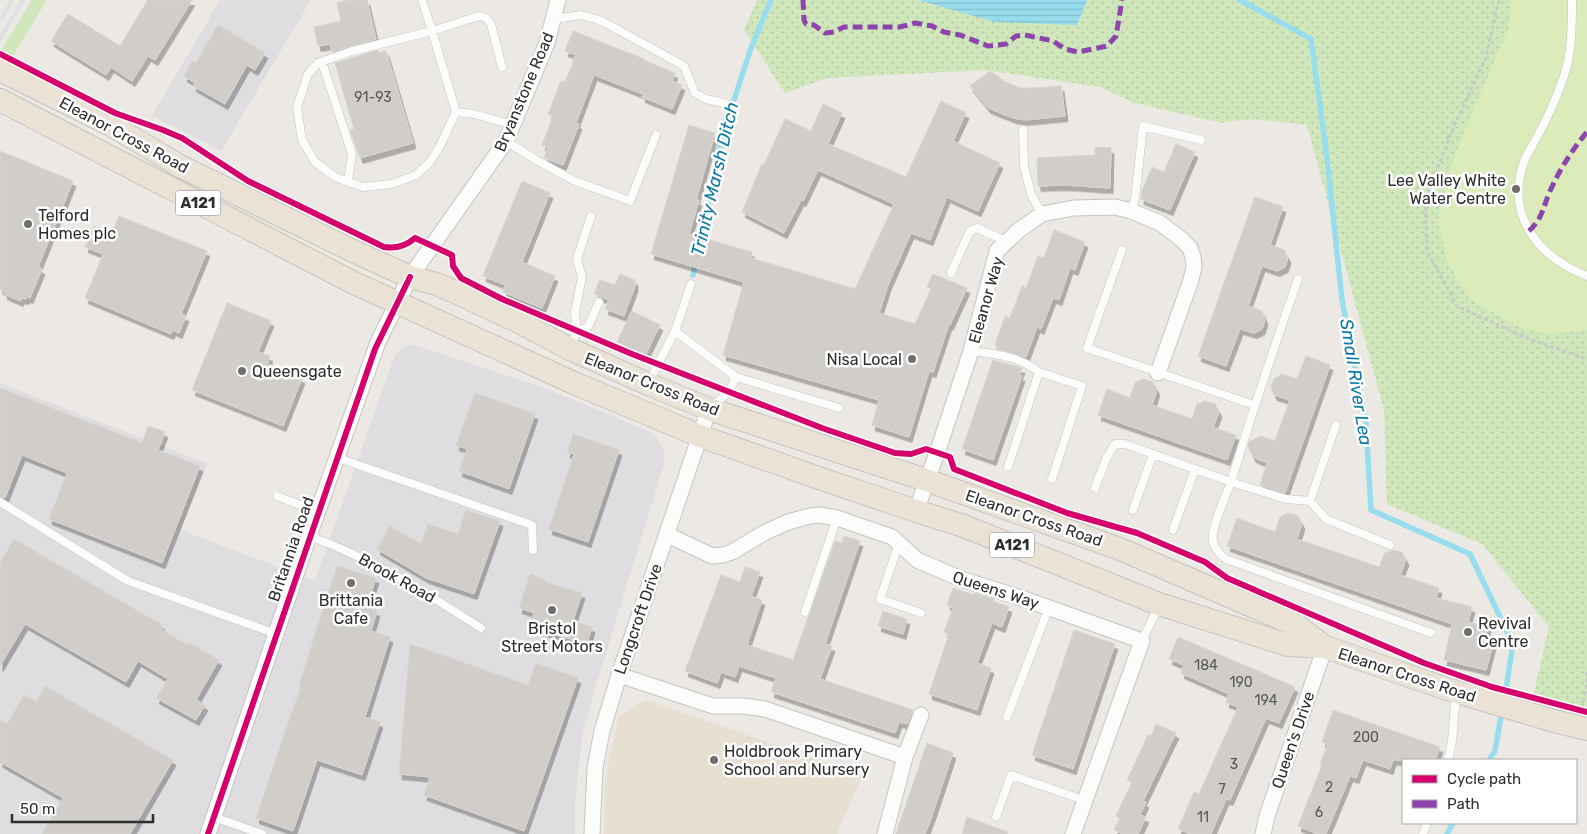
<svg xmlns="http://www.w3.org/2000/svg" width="1587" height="834" viewBox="0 0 1587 834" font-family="Rubik,sans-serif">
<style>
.industrial{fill:#dfdddf}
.education{fill:#e6dfd2}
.grass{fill:#d0e7bc}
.park{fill:url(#park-dots)}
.pitch{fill:#dcebba}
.water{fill:url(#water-rules)}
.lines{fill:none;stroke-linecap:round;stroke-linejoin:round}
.stream{stroke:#97ddee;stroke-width:5.5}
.building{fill:#d1ceca;stroke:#d7d4d0;filter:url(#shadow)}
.service-casing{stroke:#c5c4c5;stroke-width:9}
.minor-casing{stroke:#c5c4c5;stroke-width:17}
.primary-casing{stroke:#c6c5c4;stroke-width:24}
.path{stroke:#c9c9c8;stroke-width:3;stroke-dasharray:4 2.5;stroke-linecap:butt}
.service{stroke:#fcfcfb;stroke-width:8}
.minor{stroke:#fcfcfb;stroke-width:15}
.primary{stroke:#e9e2d5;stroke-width:22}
.rail{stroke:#dfe0e1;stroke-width:4}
.quiet{stroke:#8e44ad;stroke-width:5;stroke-dasharray:10 5;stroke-linecap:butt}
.cycleway-casing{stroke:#fff;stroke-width:9}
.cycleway{stroke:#d6006c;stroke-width:6}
.poi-dot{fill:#706f6e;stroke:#fff;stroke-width:2}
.labels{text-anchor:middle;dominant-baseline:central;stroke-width:5;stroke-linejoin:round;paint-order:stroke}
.number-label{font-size:14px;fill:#585857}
.shield{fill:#fff;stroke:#6d6d6d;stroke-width:1}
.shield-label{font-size:15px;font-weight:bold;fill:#2e2e2e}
.street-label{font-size:16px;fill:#2e2e2e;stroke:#fff}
.poi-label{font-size:16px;fill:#2e2e2e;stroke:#fff;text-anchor:start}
.water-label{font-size:18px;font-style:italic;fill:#0b79a5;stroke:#fff}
</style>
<defs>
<pattern id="park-dots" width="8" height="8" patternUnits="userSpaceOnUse" patternTransform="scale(1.25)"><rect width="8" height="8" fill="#d0e7bc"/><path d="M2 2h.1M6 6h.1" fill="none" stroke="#b3c6a2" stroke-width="1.8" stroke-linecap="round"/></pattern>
<pattern id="water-rules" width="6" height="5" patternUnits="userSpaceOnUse" patternTransform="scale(1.25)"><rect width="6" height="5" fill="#97ddee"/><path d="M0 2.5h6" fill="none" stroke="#82becc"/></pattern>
<filter id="shadow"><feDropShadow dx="3" dy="5.5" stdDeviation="0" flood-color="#0004"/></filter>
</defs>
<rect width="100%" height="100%" fill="#ece8e4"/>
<!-- industrial -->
<path class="industrial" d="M220 0H311L221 151 152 116Z
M408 345H413L545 388 648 431 654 435 664 448V464L597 682 583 732 575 801V834H0V383L208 464 181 530 315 581 394 357 399 350Z"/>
<!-- education -->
<path class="education" d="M646 700 863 775 837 833 839 834H604L605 781 612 745 619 716Z"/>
<!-- grass -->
<path class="grass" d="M32 0H47L13 56 0 52Z"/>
<!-- park -->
<path class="park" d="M757 0H1587V707L1533 696 1549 627 1482 544 1387 504 1384 410 1307 125C1279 122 1249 116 1222 123L1134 103 1100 87 986 70 827 78 785 93 744 30Z"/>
<!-- pitch -->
<path class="pitch" d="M1511 0H1587V330L1549 334 1519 327 1470 299 1447 262 1438 218 1453 159 1508 29Z"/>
<!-- water -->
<path class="water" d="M918 0H1087L1077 25 995 22Z"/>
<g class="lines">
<!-- stream -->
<path class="stream" d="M1240 0 1311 39 1327 158 1342 300 1366 423 1371 510 1470 554 1513 644 1504 701
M700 244 726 117 734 100 751 48 771 0
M693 275 696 261
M1489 760 1495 751 1502 710
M1447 834 1453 823"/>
</g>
<!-- building -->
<path class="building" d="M148 0H192L155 60 148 56 132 81 111 67 106 75 51 41 68 14 120 46Z
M348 0H367L376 39 332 52 330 44 318 46 314 27 341 21 337 3Z
M218 25 265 53 255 70 247 65 225 104 193 86 195 83 184 76 192 61 196 63Z
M573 31 644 59V60L675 73 672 81 682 85 672 109 642 97 643 94 594 75 576 123 579 124 563 165 544 158 548 147 542 145 553 116 548 114 561 81 565 82 576 55 565 51Z
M378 50 379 53 386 51 413 143 360 158 350 130 354 129 335 63Z
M990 71 1005 82 1020 88H1036L1061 86 1065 116 1025 120 1013 118 988 108 970 86Z
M941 101 966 113 953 141 1000 163 978 211 947 197 930 240 911 233 888 285 879 313 915 324 931 289 927 287 933 274 967 288 950 325 949 324 933 372 929 371 909 437 872 425 879 400 723 355 744 282 651 254 689 125 715 133 696 200H699L689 234 752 252 751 258 855 289 894 204 818 170 803 201 801 200 784 233 742 212 762 164 764 165 785 119 811 131 823 104 842 113 828 144 906 177Z
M1176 144 1195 152 1170 210 1141 199V197L1142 191 1152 167 1164 172Z
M1095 147 1111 148 1110 188 1064 185 1038 186 1037 158 1095 155Z
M0 151 73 181 38 267 42 269 30 298 27 297 26 299 22 298 20 301 4 294 5 291 0 289Z
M522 181 550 193 522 262 555 276 542 308 503 292 505 285 483 276Z
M1255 197 1283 207 1270 245 1284 250 1288 258 1285 267 1277 271 1262 266 1248 306 1262 311 1265 320 1262 329 1254 333 1240 329 1226 366 1198 356Z
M119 216 207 251 181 314 186 316 179 333 173 330 171 334 85 298 103 254 85 247 94 226 112 233Z
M1054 230 1085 242 1075 270 1070 268 1059 300 1053 298 1041 329 1037 327 1026 357 996 349 997 346 995 345 1005 316 1010 318 1022 286 1026 288 1038 256 1044 258Z
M620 274 635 280V286L624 316 605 309 609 300 594 294 600 280 615 285Z
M227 303 271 321 258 352 270 356 267 364 302 378 283 426 192 390Z
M632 311 660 325 645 356 617 342Z
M1306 356 1330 365 1285 493 1260 485 1267 463 1253 457 1248 446 1249 442 1261 436 1275 441 1290 400 1274 395 1271 387 1274 379 1282 374 1297 379Z
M993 360 1022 368 1019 375 1022 376 993 460 962 449Z
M1143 379 1153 382 1157 390 1152 405 1192 419 1197 404 1205 401 1215 404 1219 412 1213 427 1236 435 1227 460 1098 415 1107 389 1130 398 1135 383Z
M0 388 142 443 148 426 165 432 158 450 200 466 162 563 49 519 67 473 22 455 5 498 0 496Z
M475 393 535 414 509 489 459 471 467 449 456 445Z
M573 434 619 450 588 542 549 529 574 454 567 452Z
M466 510 500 521 474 594 426 578 377 549 390 526 421 544 428 524 458 534Z
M1288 513 1298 516 1302 524 1297 539 1379 567 1385 553 1393 550 1402 552 1406 560 1400 575 1439 588 1436 598 1472 607 1468 622 1488 626 1485 638 1494 640 1486 670 1444 660 1452 624 1227 546 1237 518 1275 532 1280 517Z
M844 536 860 541 825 644 832 646 820 679 913 710 907 724 899 722 895 733 771 692 776 678 739 666 735 677 721 672 717 683 685 671 721 575 740 582 745 567 760 572 751 596 762 600 747 645 793 660 835 541 842 543Z
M14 539 162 625 160 629 187 645 188 642 219 660 196 700 205 705 196 720 156 698 168 679 138 661 126 682 25 624 0 666V563Z
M337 566 376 578 366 608 377 611 371 631 390 637 365 717 380 722 362 775 317 760 293 831 256 818 301 686 299 685Z
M530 574 546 580 545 582 582 593 573 621 592 627 587 644 530 627 534 613 519 608Z
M953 588 974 595V593L994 599 993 601 1009 607 1002 627 992 623 977 663 991 668 977 710 929 694 949 634 944 632 953 608 947 605Z
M883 611 907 619 903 634 878 626Z
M1074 630 1115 644 1073 769 1032 755Z
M1178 637 1295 687 1279 723 1266 718 1230 800 1226 799 1211 834H1191L1178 829 1194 792 1199 794 1238 707 1226 702 1229 694 1181 673 1184 665 1169 659Z
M410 644 528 685 536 663 578 678 524 831 424 795 430 777 399 774Z
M45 686 173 760 130 834H42L63 798 0 762V720L7 725 24 695 36 702Z
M1333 710 1440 747 1435 760H1393L1390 769 1363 760 1356 778 1350 776 1326 834H1318L1298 826 1322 765 1320 764 1328 744 1322 742Z
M1156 724 1176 733 1143 801 1146 802 1140 815 1146 817 1138 834H1123L1114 830 1120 818 1116 816 1132 782 1127 780 1148 735 1151 736Z
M927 743 953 753 932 816 925 834H896Z
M967 817 1008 832 1007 834H962Z"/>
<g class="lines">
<!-- service casing -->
<g class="service-casing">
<path id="service" d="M422 0 432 31 479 16C485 16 487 19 491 24L502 67
M1572 0C1572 26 1572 54 1563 79 1556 99 1548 117 1538 135 1534 143 1529 151 1525 159 1504 215 1537 256 1587 276
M554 19 581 15 599 20 613 27 684 66 695 93 706 99 724 103
M322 62 352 154 348 181
M456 112 432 31 352 51 318 63 308 74 297 107 302 140 315 162 335 177 363 187 392 184 416 175 430 162 440 146 456 112 474 114 513 125
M1023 130 1024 166 1031 194 1042 214
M506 141 536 160 575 181 630 201 656 135
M1131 211 1135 199 1143 126 1201 140
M1122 250 1087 348 1254 405
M951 273 970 231 977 228 1008 242
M1298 279C1275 345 1252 412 1232 479 1226 497 1216 515 1213 533 1211 545 1217 552 1226 559L1431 633
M577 331 588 327 599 302
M675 331 736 377 839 408
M571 346 577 331 575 312 582 277 577 259 591 216
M971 351C996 354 1019 356 1039 372L1008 467
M1039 372 1082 386 1052 479
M649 382 675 331 691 284
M712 406 729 392 736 377
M338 458 532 525 533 550
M1095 488 1106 459 1115 444H1125L1231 482 1286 499 1310 501 1336 425
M277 496 318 512
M1310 501 1326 519 1390 545
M0 502 128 581 276 634
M1133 510 1153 454
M1173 530 1195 469
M309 536C371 558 426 593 481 628
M899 543 880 599 921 613
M805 612 837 518
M1142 641 1159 606
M1007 717 1049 607
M1448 760C1455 739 1452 716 1457 695
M214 817 262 834
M996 817 1011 775 1084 800
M1423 834 1427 823"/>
</g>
<!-- minor casing -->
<g class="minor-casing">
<path id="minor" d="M916 511 937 453 971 351 997 251 1019 230 1042 214 1074 208 1115 207 1131 211 1160 223 1181 239 1190 248 1193 257 1194 267 1191 280 1158 373
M668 535 712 556 723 555 732 552 764 533 788 522 810 516 819 515 837 518 892 537 917 560 961 579 1027 600 1142 641 1073 834
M619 675 713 706H744L765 709 905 757
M208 834 309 536 378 342 410 277 506 141 547 43 558 0
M592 834 595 768 602 731 619 675 709 409
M885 834 905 757 921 715
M1263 834 1267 816 1325 647"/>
</g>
<!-- primary casing -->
<g class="primary-casing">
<path id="primary" d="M0 70 111 125 180 166 351 250 410 277 436 284 455 292 519 322 570 349 648 384 709 409 926 480 1120 549 1296 625 1325 647
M0 100 354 283 574 383 700 436 819 478 916 511 961 525 1159 604 1288 645 1325 647 1447 689 1554 721 1587 729"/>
</g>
<!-- path -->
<path class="path" d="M1499 0 1486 57 1451 133 1425 201 1427 251 1457 306 1526 338 1587 359
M1582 708 1587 683V670"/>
<!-- service -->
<use href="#service" class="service"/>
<!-- minor -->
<use href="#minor" class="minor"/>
<!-- primary -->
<use href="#primary" class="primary"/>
<!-- rail -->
<path class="rail" d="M0 21 12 0
M0 39 23 0"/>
<!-- quiet -->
<path class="quiet" d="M803 0 804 20 806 24 814 25 825 33 834 32 844 27H900L915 23 932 26 944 32 960 35 988 46 1006 44 1016 36 1025 35 1053 41 1065 49 1078 52 1107 46 1116 36 1122 0
M1529 231C1543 218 1543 207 1550 191 1560 169 1572 150 1587 132"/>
<!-- cycleway casing -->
<g class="cycleway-casing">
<path id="cycleway" d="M0 54 115 113 163 130 182 138 248 181 384 247C397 249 406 246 415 238L452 255 453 266 461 278 502 299 632 354 822 428 895 453 911 454 926 449 950 457 954 469 1067 513 1137 533 1205 562 1227 578 1424 663 1492 687 1587 712
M208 834 375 349 410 277"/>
</g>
<!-- cycleway -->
<use href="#cycleway" class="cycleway"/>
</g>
<!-- markers -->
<g class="poi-dot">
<circle cx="1516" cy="189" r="5"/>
<circle cx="28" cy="224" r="5"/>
<circle cx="912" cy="359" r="5"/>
<circle cx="242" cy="371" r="5"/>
<circle cx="351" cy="583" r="5"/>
<circle cx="552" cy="610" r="5"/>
<circle cx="1468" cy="632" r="5"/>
<circle cx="714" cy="760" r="5"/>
</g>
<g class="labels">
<!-- number labels -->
<g class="number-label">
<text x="373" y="97">91-93</text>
<text x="1206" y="665">184</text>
<text x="1241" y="682">190</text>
<text x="1266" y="700">194</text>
<text x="1366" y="737">200</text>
<text x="1234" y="764">3</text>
<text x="1329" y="787">2</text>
<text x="1222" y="789">7</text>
<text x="1319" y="812">6</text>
<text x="1203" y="817">11</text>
</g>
<!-- shield labels -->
<g class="shield">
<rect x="175.5" y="190.5" width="45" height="25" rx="4"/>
<rect x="989.5" y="532.5" width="45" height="25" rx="4"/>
</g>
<g class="shield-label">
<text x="198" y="203">A121</text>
<text x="1012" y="545">A121</text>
</g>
<!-- street labels -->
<g class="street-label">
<text transform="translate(524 92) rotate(-67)">Bryanstone Road</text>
<text transform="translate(124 135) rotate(28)">Eleanor Cross Road</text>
<text transform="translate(986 300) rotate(-74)">Eleanor Way</text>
<text transform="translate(652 384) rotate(22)">Eleanor Cross Road</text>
<text transform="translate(1034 518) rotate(19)">Eleanor Cross Road</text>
<text transform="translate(291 549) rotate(-71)">Britannia Road</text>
<text transform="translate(397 578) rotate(29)">Brook Road</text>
<text transform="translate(996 590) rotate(18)">Queens Way</text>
<text transform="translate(638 619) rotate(-71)">Longcroft Drive</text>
<text transform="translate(1407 675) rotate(18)">Eleanor Cross Road</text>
<text transform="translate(1293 740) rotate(-71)">Queen's Drive</text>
</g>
<!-- poi labels -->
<g class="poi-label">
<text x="1506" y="180" text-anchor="end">Lee Valley White<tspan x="1506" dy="18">Water Centre</tspan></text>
<text x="38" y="215">Telford<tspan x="38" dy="18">Homes plc</tspan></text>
<text x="902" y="359" text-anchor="end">Nisa Local</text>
<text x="252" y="371">Queensgate</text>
<text x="351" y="600" text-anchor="middle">Brittania<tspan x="351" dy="18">Cafe</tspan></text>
<text x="1478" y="623">Revival<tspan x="1478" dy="18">Centre</tspan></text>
<text x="552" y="628" text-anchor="middle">Bristol<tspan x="552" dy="18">Street Motors</tspan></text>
<text x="724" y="751">Holdbrook Primary<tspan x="724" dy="18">School and Nursery</tspan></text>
</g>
<!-- water labels -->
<g class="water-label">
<text transform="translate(715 179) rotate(-77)">Trinity Marsh Ditch</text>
<text transform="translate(1356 382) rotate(81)">Small River Lea</text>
</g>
</g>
<!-- legend -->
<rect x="1402" y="759" width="175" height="65" fill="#ffffff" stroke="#ababab"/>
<rect x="1412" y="775" width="25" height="8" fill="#d6006c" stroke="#ababab"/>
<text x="1447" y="784" font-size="15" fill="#2e2e2e">Cycle path</text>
<rect x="1412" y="800" width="25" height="8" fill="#8e44ad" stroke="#ababab"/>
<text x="1447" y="809" font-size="15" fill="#2e2e2e">Path</text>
<!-- scale -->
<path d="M12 814v8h141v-8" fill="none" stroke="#2e2e2e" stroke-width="2.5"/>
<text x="20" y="814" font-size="15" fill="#2e2e2e" stroke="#ffffff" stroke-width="4" paint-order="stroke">50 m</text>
</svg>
